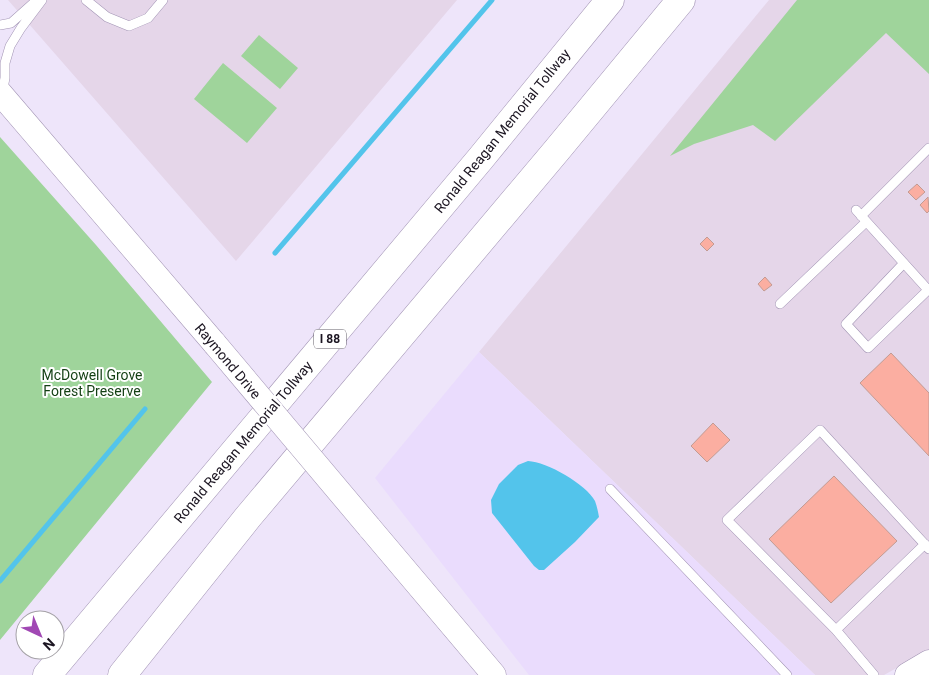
<svg xmlns="http://www.w3.org/2000/svg" width="929" height="675" viewBox="0 0 929 675" font-family="Roboto,sans-serif">
<style>
.commercial{fill:#e5d6e9}
.built{fill:#eadcfd}
.green{fill:#9fd49b}
.water{fill:#53c4eb}
.lines{fill:none;stroke-linecap:round;stroke-linejoin:round}
.stream{stroke:#53c4eb;stroke-width:5}
.building{fill:#fbaea1;stroke:#c29b93}
.lane-casing{stroke:#a294b4;stroke-width:10}
.secondary-casing{stroke:#a294b4;stroke-width:25}
.highway-casing{stroke:#a294b4;stroke-width:29}
.lane{stroke:#fff;stroke-width:9}
.secondary{stroke:#fff;stroke-width:24}
.highway{stroke:#fff;stroke-width:28}
.secondary-bridge-casing{stroke:#a294b4;stroke-width:25;stroke-linecap:butt}
.secondary-bridge{stroke:#fff;stroke-width:24}
.labels{text-anchor:middle;dominant-baseline:central;stroke-width:4;stroke-linejoin:round;paint-order:stroke}
.shield{fill:#fff;stroke:#5f5b64;stroke-width:1}
.shield-label{font-size:12px;font-weight:bold;fill:#1b1521}
.street-label{font-size:14px;fill:#1b1521;stroke:#fff}
.park-label{font-size:14px;fill:#133f13;stroke:#fff}
</style>
<rect width="100%" height="100%" fill="#eee5fa"/>
<!-- commercial -->
<path class="commercial" d="M8 0H457L236 261Z
M769 0H929V650L884 675H815L479 352Z"/>
<!-- built -->
<path class="built" d="M479 352 815 675H529L375 478Z"/>
<!-- green -->
<path class="green" d="M797 0H929V74L886 33 775 141 753 125 694 144 670 156Z
M259 35 298 68 280 89 241 56Z
M223 63 277 108 247 143 194 99Z
M0 137 96 245 212 382 0 640Z"/>
<!-- water -->
<path class="water" d="M528 461C547 462 586 484 595 501 597 506 598 512 599 517L575 542 544 570H539L534 566 492 513 491 500 499 484 518 465Z"/>
<g class="lines">
<!-- stream -->
<path class="stream" d="M275 253 492 0
M0 581 145 409"/>
</g>
<!-- building -->
<path class="building" d="M917 184 925 192 916 200 908 192Z
M928 197 929 211 927 213 920 205Z
M707 237 714 244 707 251 700 244Z
M765 277 772 285 764 291 758 284Z
M891 353 929 393V456L860 383Z
M713 423 730 440 707 462 691 446Z
M834 476 897 541 831 603 769 539Z"/>
<g class="lines">
<!-- lane casing -->
<g class="lane-casing">
<path id="lane" d="M86 0 107 17 129 26 148 18 163 0
M0 25 11 23 37 0
M2 93 5 78V63L10 46 21 28 42 0
M856 210 929 291
M861 216 929 148
M904 263 846 324 868 348 928 290
M780 304 866 222
M610 489 787 675
M836 630 925 544
M874 675 836 630 727 520 820 430 929 549"/>
</g>
<!-- secondary casing -->
<g class="secondary-casing">
<path id="secondary" d="M0 93 215 344
M369 527 494 675
M907 675 929 662"/>
</g>
<!-- highway casing -->
<g class="highway-casing">
<path id="highway" d="M47 675 481 158 610 0
M122 675 248 517 557 150 681 0"/>
</g>
<!-- lane -->
<use href="#lane" class="lane"/>
<!-- secondary -->
<use href="#secondary" class="secondary"/>
<!-- highway -->
<use href="#highway" class="highway"/>
<!-- secondary-bridge casing -->
<g class="secondary-bridge-casing">
<path id="secondary-bridge" d="M215 344 369 527"/>
</g>
<!-- secondary-bridge -->
<use href="#secondary-bridge" class="secondary-bridge"/>
</g>
<g class="labels">
<!-- shield labels -->
<rect class="shield" x="314" y="329.5" width="32" height="19" rx="4"/>
<g class="shield-label">
<text x="330" y="339">I 88</text>
</g>
<!-- street labels -->
<g class="street-label">
<text transform="translate(502 131) rotate(-51)">Ronald Reagan Memorial Tollway</text>
<text transform="translate(228 361) rotate(50)">Raymond Drive</text>
<text transform="translate(243 442) rotate(-50)">Ronald Reagan Memorial Tollway</text>
</g>
<!-- park labels -->
<g class="park-label">
<text x="92" y="375">McDowell Grove<tspan x="92" dy="16">Forest Preserve</tspan></text>
</g>
</g>
<!-- north arrow -->
<g transform="translate(40 635) rotate(136)"><circle r="24" fill="#ffffff" stroke="#a4a1a6"/>
<path d="M0-4L9 19L0 12L-9 19Z" fill="#a148b4"/>
<text y="-8" font-size="14" font-weight="bold" text-anchor="middle" fill="#1b1521">N</text>
</g>
</svg>
